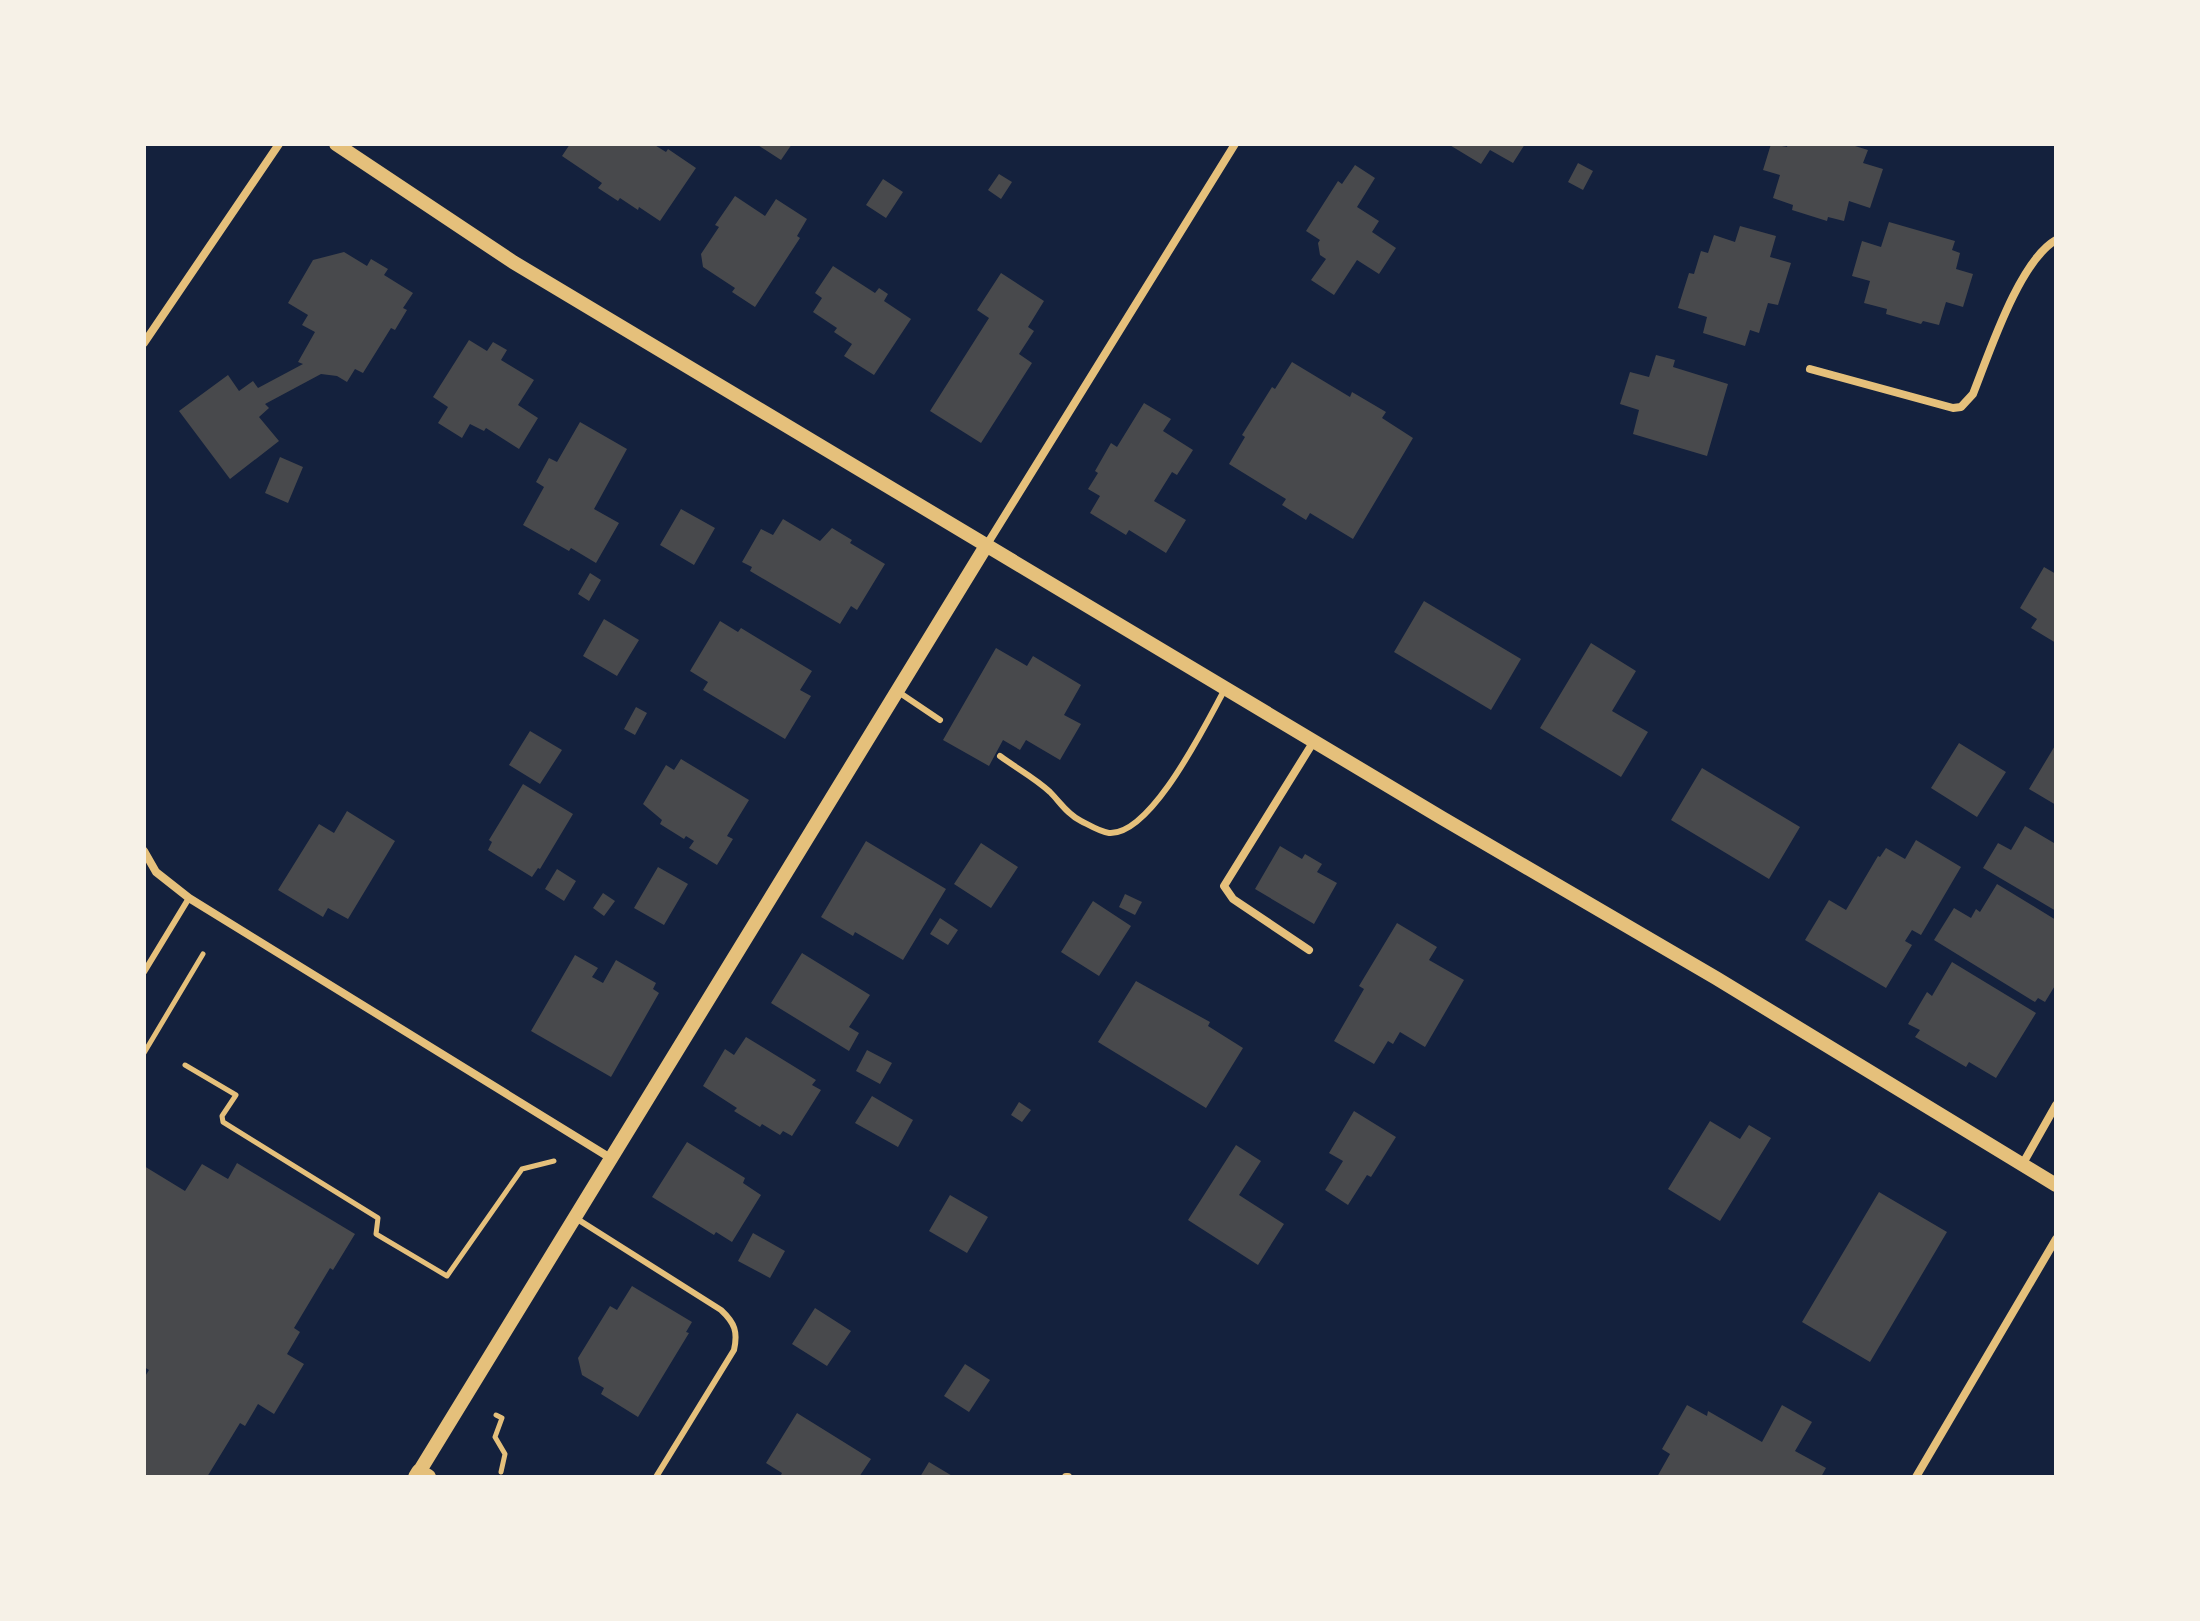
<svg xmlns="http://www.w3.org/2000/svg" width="2200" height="1621" viewBox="0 0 2200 1621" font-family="Lora,serif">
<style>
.building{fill:#48494c}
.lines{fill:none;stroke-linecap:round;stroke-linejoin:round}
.path{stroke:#e5c07b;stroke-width:5}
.service{stroke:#e5c07b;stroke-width:6}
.minor{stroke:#e5c07b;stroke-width:8}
.tertiary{stroke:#e5c07b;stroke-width:14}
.secondary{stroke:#e5c07b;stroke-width:16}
</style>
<rect width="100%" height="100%" fill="#14213d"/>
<!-- building -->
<path class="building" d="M570 144H653L666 152 668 149 696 168 660 221 639 207 638 210 620 198 618 201 598 188 602 183 562 156Z
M756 144H792L781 160Z
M1448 144H1525L1513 163 1490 150 1481 164Z
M1771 144 1787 147 1788 144H1856L1855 146 1868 150 1863 163 1883 169 1870 208 1849 201 1844 221 1828 217 1827 221 1792 210 1793 205 1773 198 1780 175 1763 170Z
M1578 163 1593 171 1583 190 1568 182Z
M1355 165 1375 178 1357 207 1379 221 1372 232 1396 248 1379 274 1357 260 1334 295 1311 280 1326 259 1320 255 1318 243 1320 240 1306 231 1338 181 1342 184Z
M999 174 1012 182 1001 199 988 190Z
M883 179 903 192 886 218 866 205Z
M735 196 765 216 776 199 807 219 797 236 800 238 755 307 732 292 735 288 703 267 701 254 719 227 715 225Z
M1889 222 1955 241 1952 250 1960 253 1956 269 1973 274 1963 307 1946 302 1939 325 1923 321 1921 324 1886 314 1887 309 1864 303 1870 281 1852 276 1862 241 1881 247Z
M1740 226 1776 236 1770 257 1791 263 1778 305 1768 303 1759 333 1750 330 1745 346 1703 333 1707 317 1678 308 1689 273 1694 274 1701 251 1708 253 1714 235 1735 242Z
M344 252 367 266 371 259 388 269 384 275 413 293 403 308 407 310 395 330 391 328 363 373 355 369 347 382 337 376 321 374 265 404 269 408 259 417 279 441 230 479 179 411 228 375 239 391 253 381 258 388 303 364 298 362 315 332 302 325 308 315 288 303 313 260Z
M833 266 875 293 879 288 888 294 884 301 911 319 874 375 844 356 852 344 834 332 837 328 813 312 822 298 815 293Z
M1001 273 1044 301 1028 327 1034 331 1019 354 1032 363 981 443 930 411 989 318 977 310Z
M469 340 487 351 493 342 507 350 501 360 534 380 518 405 538 418 519 449 486 428 484 431 470 424 462 438 438 423 448 407 433 397Z
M1656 355 1675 360 1673 367 1728 384 1707 456 1633 434 1639 410 1620 404 1630 372 1649 377Z
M1292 362 1350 397 1352 392 1386 412 1382 418 1413 438 1353 539 1310 513 1306 520 1282 505 1286 499 1229 464 1245 437 1242 435 1272 387 1275 389Z
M1144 403 1171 419 1163 431 1193 450 1177 475 1172 472 1154 501 1186 520 1166 553 1129 530 1126 535 1090 513 1100 496 1088 489 1098 473 1095 471 1111 443 1117 447Z
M580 422 627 449 594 509 619 523 596 563 571 548 569 551 523 525 544 487 536 482 549 458 557 462Z
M280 457 303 467 288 503 265 493Z
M681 509 715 528 694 565 660 545Z
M783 519 820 541 832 528 852 540 850 543 885 564 857 610 851 606 840 624 750 571 752 567 742 562 761 529 773 535Z
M2044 567 2056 574V643L2031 628 2037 619 2020 608Z
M590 573 601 580 589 601 578 594Z
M1424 601 1521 659 1491 710 1394 652Z
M604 619 639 640 617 676 583 656Z
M720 621 738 632 741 628 812 671 800 690 811 696 785 739 703 690 708 682 690 671Z
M1591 643 1636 671 1612 711 1648 732 1621 777 1540 728Z
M996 648 1027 666 1033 656 1081 685 1064 715 1081 724 1060 760 1026 740 1020 750 1003 740 989 766 943 740Z
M636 707 647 713 635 735 624 729Z
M530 731 562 750 540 784 509 765Z
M1959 743 2006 772 1977 817 1931 788Z
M2056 744V805L2029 789Z
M681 759 749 800 727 836 733 839 717 865 689 848 694 841 686 836 684 839 660 824 662 820 643 804 666 765 674 770Z
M1702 768 1800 827 1769 879 1671 820Z
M523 784 573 814 540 869 538 868 532 877 488 850 492 842 489 840Z
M347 811 395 841 348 919 328 908 323 917 278 890 319 824 334 833Z
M2025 826 2054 843 2056 839V911L1983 868 1998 843 2011 850Z
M1916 840 1961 867 1921 935 1912 930 1905 941 1912 945 1886 988 1805 940 1829 900 1846 910 1878 856 1880 857 1886 848 1905 859Z
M866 841 946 889 903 960 855 932 853 936 821 917Z
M981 843 1018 867 991 908 954 884Z
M1280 846 1302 859 1305 854 1322 864 1317 872 1337 883 1314 924 1255 889Z
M658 867 688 884 664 925 634 908Z
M557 869 576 881 564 901 545 889Z
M1997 884 2056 920V984L2045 1002 2038 998 2035 1002 1934 940 1954 908 1971 918 1976 909 1980 912Z
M603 893 615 901 604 916 593 908Z
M1125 894 1142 902 1135 915 1119 907Z
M1093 901 1131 926 1099 976 1061 952Z
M940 918 958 930 948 945 930 934Z
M1397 923 1437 947 1429 960 1464 980 1425 1047 1400 1032 1393 1044 1388 1041 1374 1064 1334 1041 1364 989 1359 986Z
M802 953 870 995 849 1027 859 1033 849 1051 771 1003Z
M575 955 598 968 592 977 603 983 616 960 656 983 653 989 659 993 611 1077 531 1031Z
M1952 962 2036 1013 1996 1078 1969 1062 1966 1067 1915 1037 1920 1030 1908 1024 1927 992 1932 996Z
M1136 981 1210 1022 1208 1026 1243 1048 1206 1108 1098 1042Z
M746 1037 816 1080 812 1085 821 1090 792 1136 783 1131 780 1135 762 1124 760 1127 734 1111 737 1108 703 1086 725 1049 734 1055Z
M867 1050 892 1063 880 1084 856 1071Z
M872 1096 913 1120 898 1147 855 1123Z
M1019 1102 1031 1110 1022 1122 1011 1115Z
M1354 1111 1396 1137 1371 1177 1367 1175 1348 1205 1325 1190 1343 1161 1329 1153Z
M1710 1121 1740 1139 1749 1125 1771 1138 1720 1221 1668 1189Z
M687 1142 745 1178 743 1183 761 1195 732 1242 716 1232 714 1235 652 1197Z
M1236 1145 1261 1161 1239 1195 1284 1224 1258 1265 1188 1220Z
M237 1163 355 1234 333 1270 330 1268 294 1328 300 1332 287 1354 304 1364 274 1414 258 1404 245 1426 240 1423 207 1477H144V1378L149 1370 144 1367V1166L185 1191 202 1164 228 1179Z
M1879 1192 1947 1232 1870 1362 1802 1322Z
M950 1195 988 1217 967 1253 929 1231Z
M753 1233 785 1251 770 1278 738 1261Z
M632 1286 692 1322 686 1332 689 1333 638 1417 601 1394 604 1388 582 1375 578 1358 610 1306 617 1310Z
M815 1308 851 1331 827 1366 792 1344Z
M965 1364 990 1380 969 1412 944 1396Z
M1687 1405 1707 1416 1708 1411 1762 1442 1782 1405 1812 1422 1795 1451 1826 1468 1821 1477H1657L1670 1454 1662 1449Z
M797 1413 871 1459 859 1477H780L782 1473 766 1463Z
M929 1462 954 1477H920Z"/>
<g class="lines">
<!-- path -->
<path class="path" d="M144 1053 203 954
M185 1065 236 1095 222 1116 223 1122 378 1218 376 1234 447 1276 522 1169 554 1161
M496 1415 502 1418 495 1437 505 1454 501 1472"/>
<!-- service -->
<path class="service" d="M897 691 940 720
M1000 756C1016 768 1035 778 1050 792 1060 802 1067 814 1081 821 1089 825 1100 832 1109 833 1152 836 1207 721 1225 689
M144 972 189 898
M574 1217 721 1310C735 1323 738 1332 734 1350L656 1477"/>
<!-- minor -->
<path class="minor" d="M144 343 279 144
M1810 369 1953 408 1961 407 1973 394C1989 354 2019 261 2056 240
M986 546 1235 144
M144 851 156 872 189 898 612 1159
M1309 950 1233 899 1224 886 1314 741
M2022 1165 2056 1105
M1066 1477H1068
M1916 1477 2056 1239"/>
<!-- tertiary -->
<path class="tertiary" d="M336 144 513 262 1442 818 1716 978 2056 1185
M419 1472 986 546"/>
<!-- secondary -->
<path class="secondary" d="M416 1477 419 1472 428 1477"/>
</g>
<!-- border -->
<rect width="2200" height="1621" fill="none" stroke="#f6f1e7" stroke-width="292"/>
</svg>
